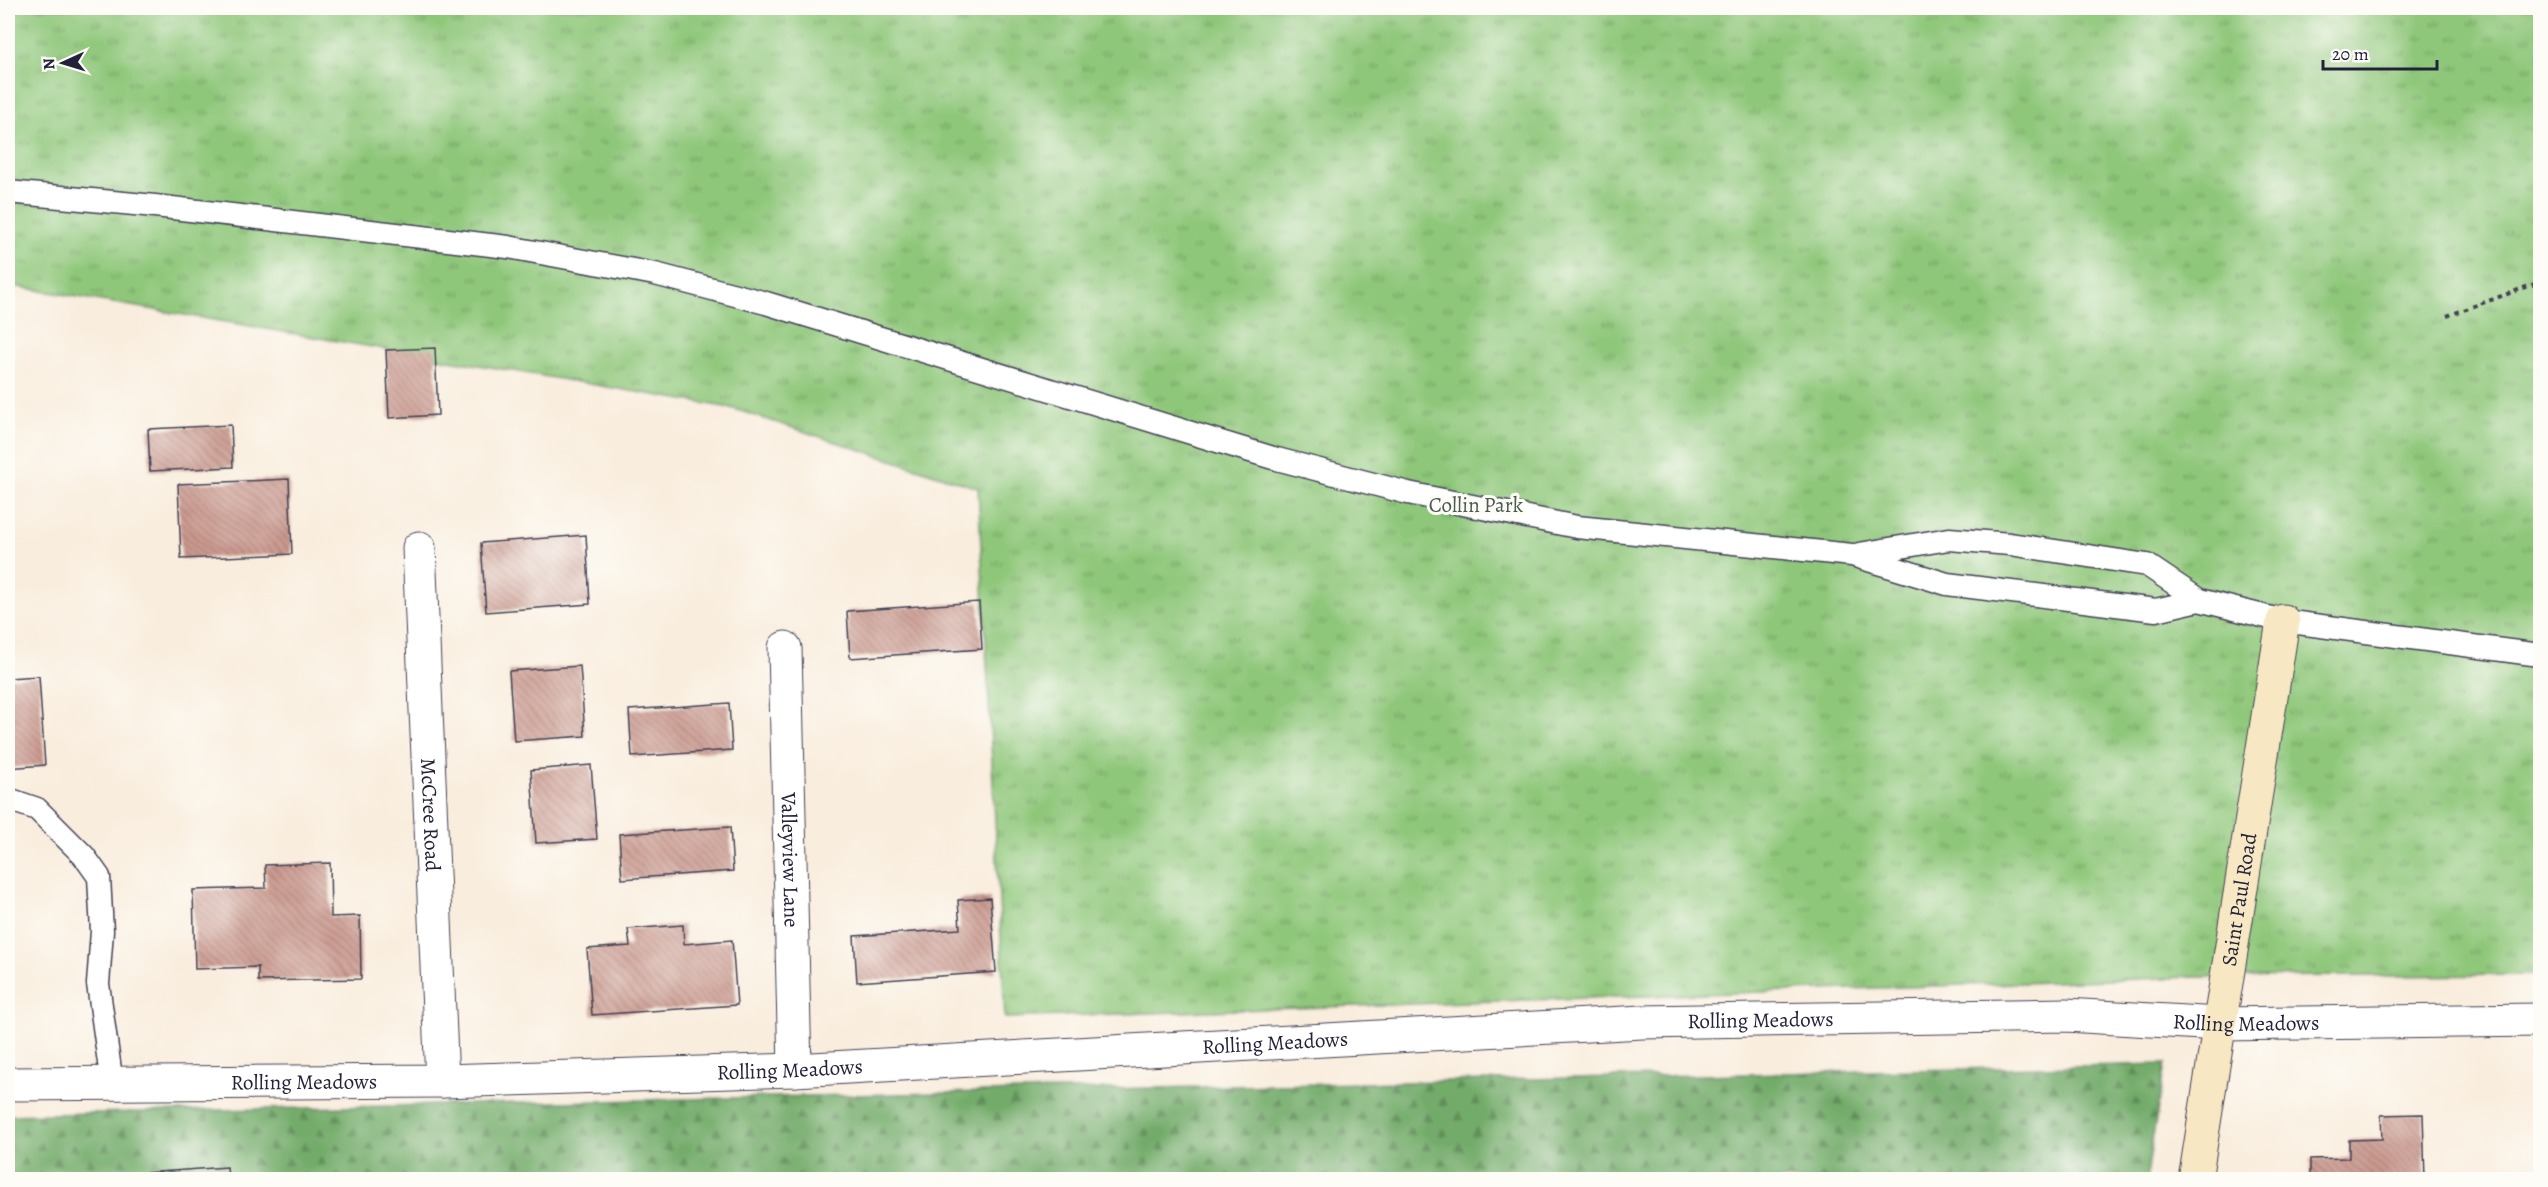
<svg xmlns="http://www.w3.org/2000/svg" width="2548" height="1187" viewBox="0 0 2548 1187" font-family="Alegreya,serif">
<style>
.forest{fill:url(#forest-firs);stroke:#4a6752;stroke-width:1.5}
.park{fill:url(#park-tufts);stroke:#58745a;stroke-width:1.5}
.building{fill:url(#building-back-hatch)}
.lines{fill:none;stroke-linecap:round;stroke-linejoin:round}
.lane-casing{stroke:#424053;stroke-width:25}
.street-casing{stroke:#424053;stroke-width:35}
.secondary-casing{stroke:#424053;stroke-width:35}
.path{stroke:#424053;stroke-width:4;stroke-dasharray:4.5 4.5;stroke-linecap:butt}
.lane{stroke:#fff;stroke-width:22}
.street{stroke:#fff;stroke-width:33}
.secondary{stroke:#f7e8c3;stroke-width:33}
.labels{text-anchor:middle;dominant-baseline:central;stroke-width:6;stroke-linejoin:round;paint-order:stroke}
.park-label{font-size:21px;fill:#485c51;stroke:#fdfcf7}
.street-label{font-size:21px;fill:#22223b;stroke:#fdfcf7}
</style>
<defs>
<pattern id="forest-firs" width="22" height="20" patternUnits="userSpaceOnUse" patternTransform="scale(1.5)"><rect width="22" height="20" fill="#73ac6a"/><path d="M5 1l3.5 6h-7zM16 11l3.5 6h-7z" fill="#5e8c58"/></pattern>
<pattern id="park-tufts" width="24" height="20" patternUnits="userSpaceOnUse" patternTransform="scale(1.5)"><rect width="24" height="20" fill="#8fc77a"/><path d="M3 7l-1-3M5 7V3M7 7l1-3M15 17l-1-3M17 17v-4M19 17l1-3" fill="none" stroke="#74a165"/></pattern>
<pattern id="building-back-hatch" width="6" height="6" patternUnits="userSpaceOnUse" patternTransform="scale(1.5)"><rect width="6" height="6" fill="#cb998e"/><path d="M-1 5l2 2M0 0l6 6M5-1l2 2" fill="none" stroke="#a47c75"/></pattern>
</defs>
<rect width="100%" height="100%" fill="#fdfcf7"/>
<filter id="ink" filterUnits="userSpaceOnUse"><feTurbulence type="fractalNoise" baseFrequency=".0167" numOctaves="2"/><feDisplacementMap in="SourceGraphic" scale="12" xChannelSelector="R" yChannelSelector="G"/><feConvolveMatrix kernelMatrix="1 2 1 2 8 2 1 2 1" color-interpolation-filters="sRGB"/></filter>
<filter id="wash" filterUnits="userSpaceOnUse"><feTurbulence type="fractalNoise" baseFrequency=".008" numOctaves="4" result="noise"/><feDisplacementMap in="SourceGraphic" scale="24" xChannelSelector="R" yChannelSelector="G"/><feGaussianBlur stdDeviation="1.35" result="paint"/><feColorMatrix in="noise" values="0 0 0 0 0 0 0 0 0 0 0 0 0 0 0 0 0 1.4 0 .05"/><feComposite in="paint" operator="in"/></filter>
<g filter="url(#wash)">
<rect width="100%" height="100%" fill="#f9eddd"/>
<!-- forest -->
<path class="forest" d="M2165 1064 2146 1180H8V1115Z"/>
<!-- park -->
<path class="park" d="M8 8H2540V975L2194 977 1005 1018 978 488 731 408 8 285Z"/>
<g id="blocks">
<!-- building -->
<path class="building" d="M435 348 438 415 389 418 386 350Z
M231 425 233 467 150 471 148 429Z
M289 479 292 554 181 559 178 484Z
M586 535 590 604 486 612 481 543Z
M979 602 982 649 850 658 847 611Z
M580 666 585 736 514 741 509 671Z
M39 676 45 765 8 768V678Z
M729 703 732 750 632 757 629 710Z
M591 765 597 839 536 843 531 770Z
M730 827 733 871 622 879 619 834Z
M330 863 331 917 360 916 361 979 258 981V967L195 969 193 890 266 888 265 865Z
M990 898 996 972 857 982 854 936 960 929 958 900Z
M683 925 684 944 732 940 737 1005 592 1015 587 949 630 946 628 929Z
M2423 1114 2425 1180H2310V1159L2349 1158V1140L2382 1139 2381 1115Z
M227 1167 228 1180H103L102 1176Z"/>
</g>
</g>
<g filter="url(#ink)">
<use href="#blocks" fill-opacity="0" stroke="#424053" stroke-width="1.5"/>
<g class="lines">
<!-- lane casing -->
<g class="lane-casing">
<path id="lane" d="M8 192 155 206 508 247 655 274 766 303 1273 458 1408 493 1577 527 1852 555 1947 584 2156 610 2199 600
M1859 554 1949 539 2010 544 2147 565 2199 600 2283 621 2540 655
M8 799 37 809 84 856 99 877 102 931 98 984 112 1084"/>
</g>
<!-- street casing -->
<g class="street-casing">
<g id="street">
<path id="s1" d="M419 548 442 1081"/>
<path id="s2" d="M785 648 795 1070"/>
<path id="s3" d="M8 1084 442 1081 795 1070 1642 1022 2066 1015 2219 1024 2540 1020"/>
</g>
</g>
<!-- secondary casing -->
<g class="secondary-casing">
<g id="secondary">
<path id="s4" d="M2195 1180 2283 621"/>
</g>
</g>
<!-- path -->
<path class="path" d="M2447 316 2540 282"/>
<!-- lane -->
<use href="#lane" class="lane"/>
<!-- street -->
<use href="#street" class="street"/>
<!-- secondary -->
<use href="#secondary" class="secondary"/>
</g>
</g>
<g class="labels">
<!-- park labels -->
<g class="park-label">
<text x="1476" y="505">Collin Park</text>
</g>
<!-- street labels -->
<g class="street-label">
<text stroke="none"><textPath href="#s1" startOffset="267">McCree Road</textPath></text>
<text stroke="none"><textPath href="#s2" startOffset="212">Valleyview Lane</textPath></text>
<text stroke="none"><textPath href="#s4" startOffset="284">Saint Paul Road</textPath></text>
<text stroke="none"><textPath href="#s3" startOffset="1754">Rolling Meadows</textPath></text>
<text stroke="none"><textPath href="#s3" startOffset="2240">Rolling Meadows</textPath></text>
<text stroke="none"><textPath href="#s3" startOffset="1268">Rolling Meadows</textPath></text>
<text stroke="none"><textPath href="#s3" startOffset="782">Rolling Meadows</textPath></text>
<text stroke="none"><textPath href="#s3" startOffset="296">Rolling Meadows</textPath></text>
</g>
</g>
<!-- margin -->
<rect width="2548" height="1187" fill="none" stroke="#fdfcf7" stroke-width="30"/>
<!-- north arrow -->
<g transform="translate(63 63) rotate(266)" stroke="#fdfcf7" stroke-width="4.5" paint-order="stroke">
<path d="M0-4.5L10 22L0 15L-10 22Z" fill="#22223b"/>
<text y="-9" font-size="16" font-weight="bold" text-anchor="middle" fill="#22223b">N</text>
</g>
<!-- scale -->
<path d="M2323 60v9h114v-9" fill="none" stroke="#22223b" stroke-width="3"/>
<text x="2332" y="60" font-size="18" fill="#22223b" stroke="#fdfcf7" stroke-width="4.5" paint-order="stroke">20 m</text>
</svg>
